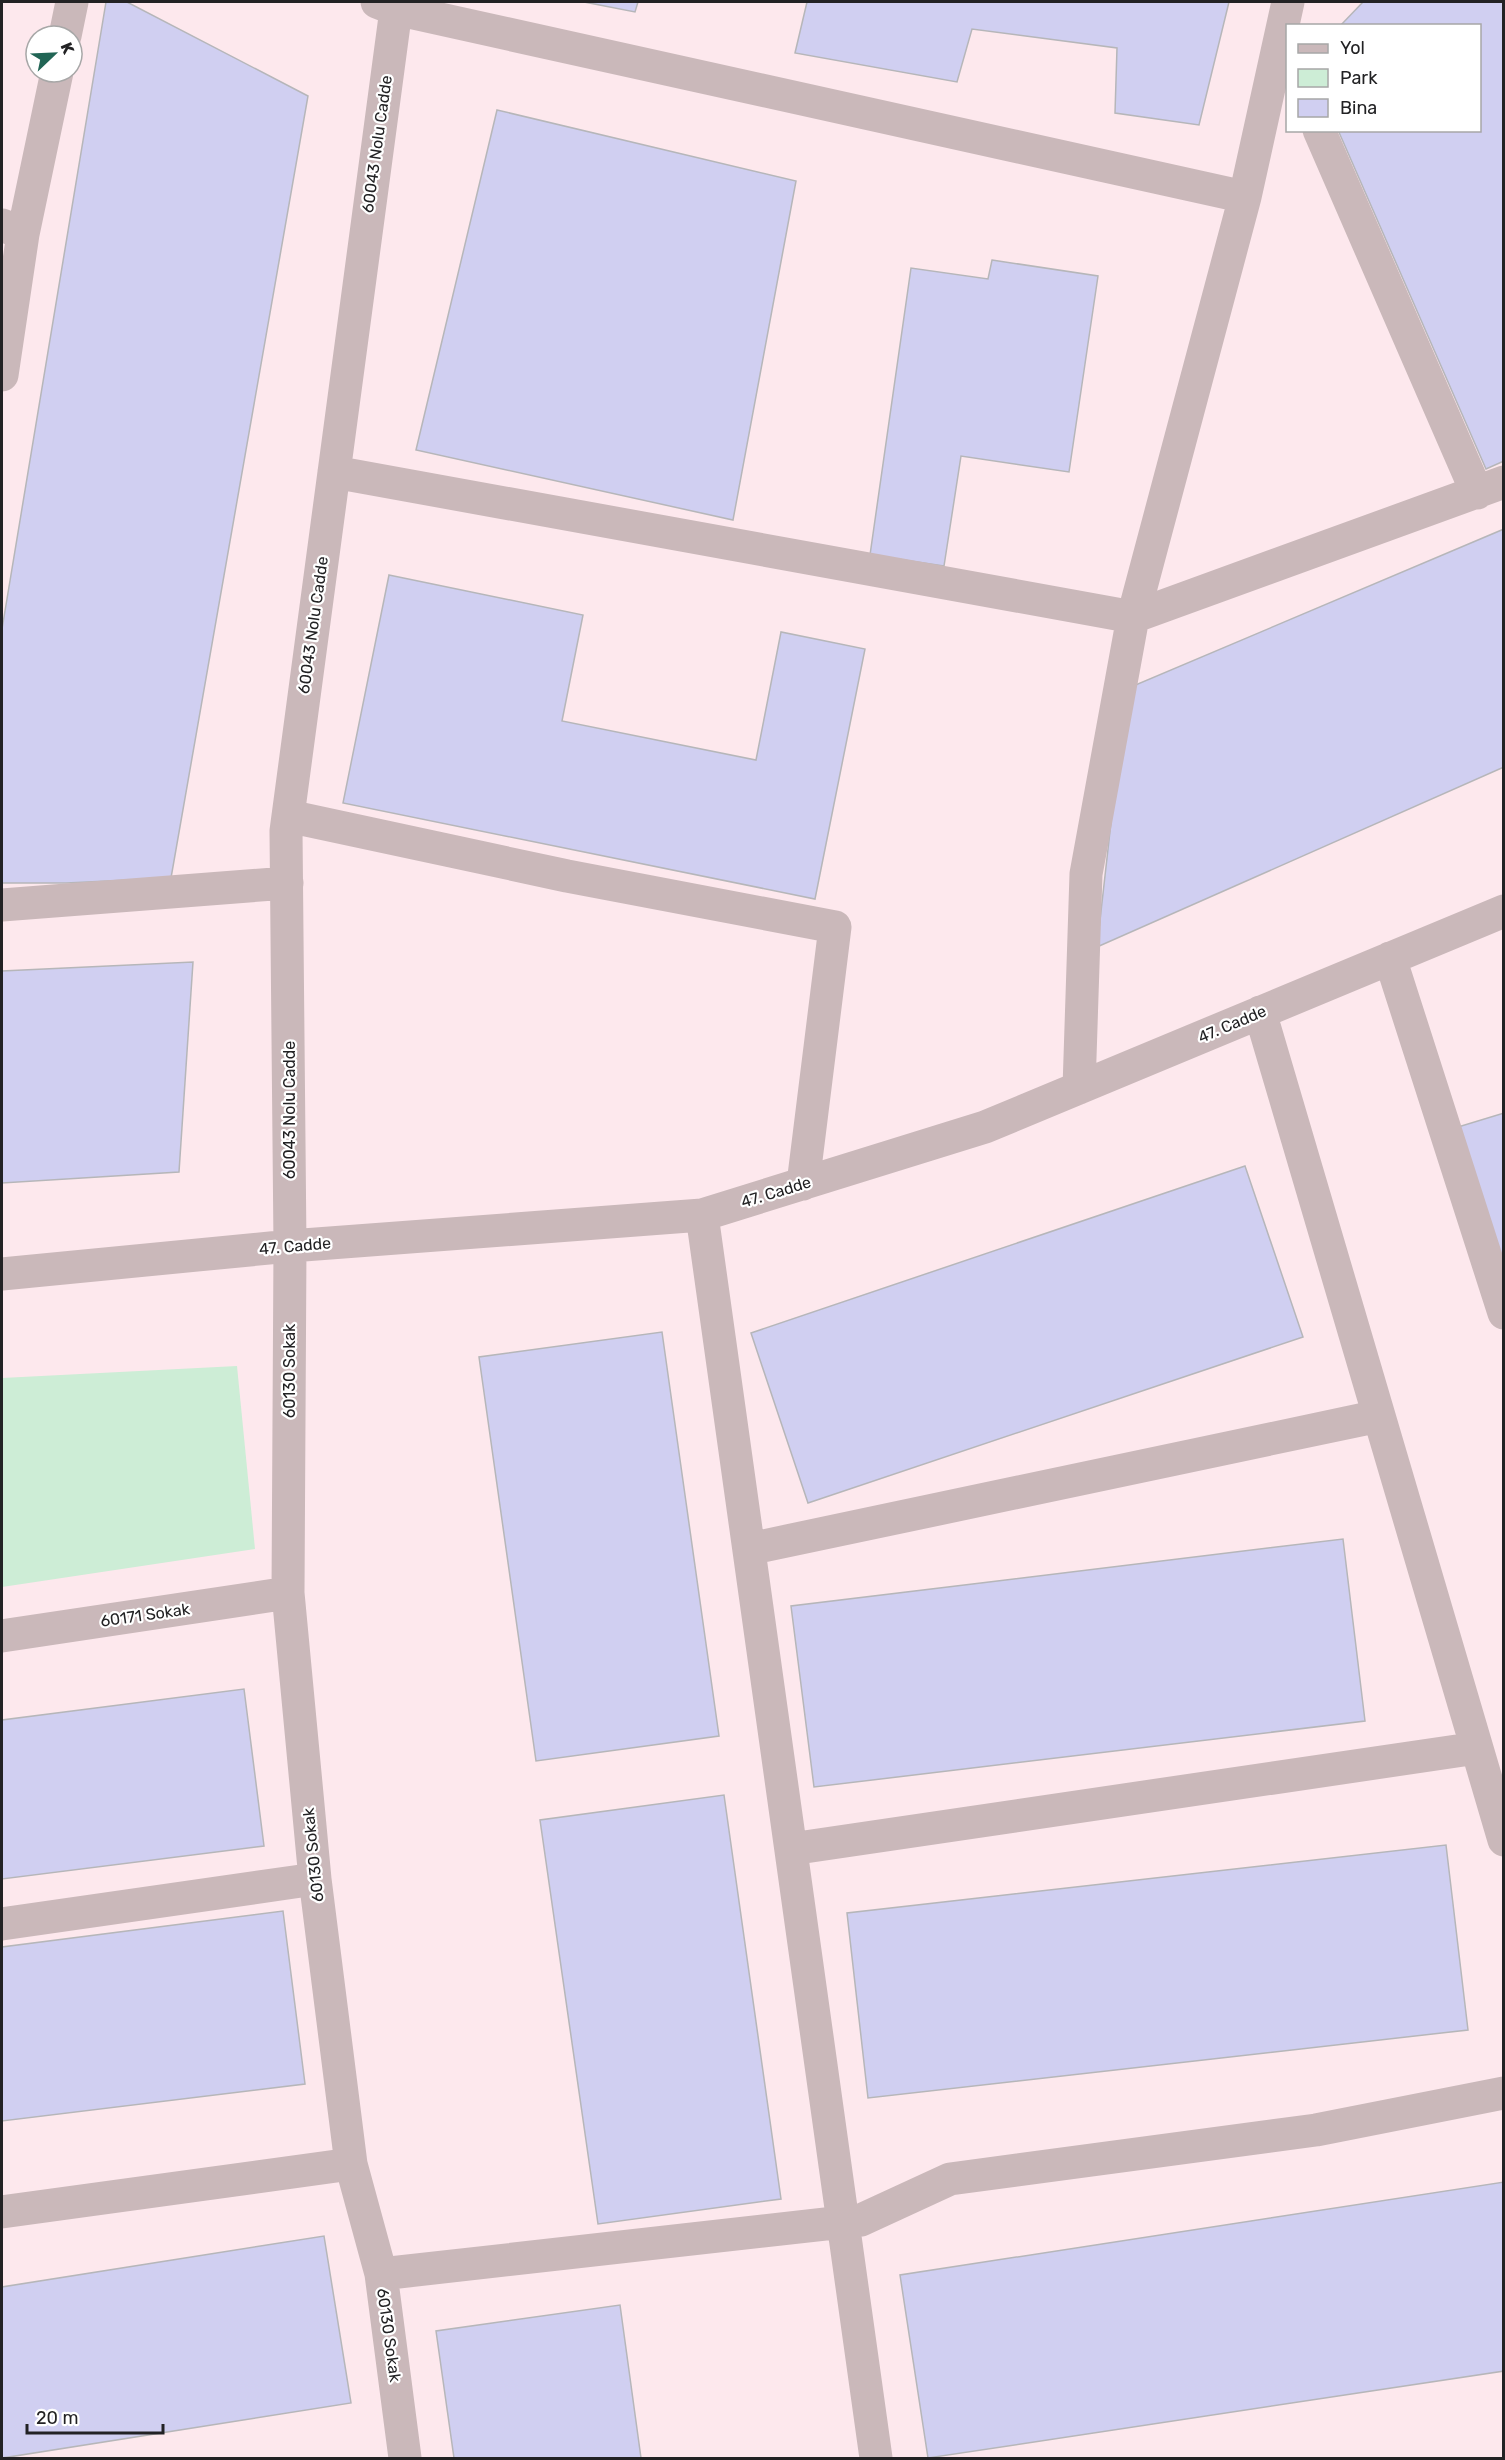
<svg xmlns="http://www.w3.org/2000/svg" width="1505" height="2460" viewBox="0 0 1505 2460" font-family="Rubik,sans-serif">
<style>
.industrial{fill:#fde8ed;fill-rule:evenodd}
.green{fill:#cdedd6}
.building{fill:#d0cff1;stroke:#b6b6b9;stroke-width:1.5}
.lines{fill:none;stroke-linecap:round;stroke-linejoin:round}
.minor{stroke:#cab8ba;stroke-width:33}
.labels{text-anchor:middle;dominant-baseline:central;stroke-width:4.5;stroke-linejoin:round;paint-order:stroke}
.street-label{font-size:16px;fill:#222224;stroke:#fff}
</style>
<rect width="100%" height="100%" fill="#f8f8fc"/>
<!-- industrial -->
<path class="industrial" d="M2 2H1503V2458H2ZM1288 26H1480V130H1288ZM36 36H72V72H36Z"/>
<!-- green -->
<path class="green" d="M237 1366 255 1549 2 1587V1378Z"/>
<!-- building -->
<path class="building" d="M106 2H127L308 96 171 878 66 883H2V629Z
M584 2H638L635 12Z
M807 2H1229L1199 125 1115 113 1117 48 972 29 957 82 795 53Z
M1363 2H1504V461L1486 469 1338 130H1480V26H1340Z
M497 110 796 181 733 520 416 450Z
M992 260 1098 276 1069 472 961 456 944 566 870 555 911 268 988 279Z
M1504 529V767L1097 947 1126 689Z
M389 575 583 615 562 721 756 760 781 632 865 649 815 899 343 803Z
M193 962 179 1172 2 1183V971Z
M1504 1113V1273L1458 1127Z
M1245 1166 1303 1337 808 1503 751 1333Z
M662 1332 719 1736 536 1761 479 1357Z
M1343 1539 1365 1721 814 1787 791 1606Z
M244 1689 264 1846 2 1879V1720Z
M724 1795 781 2199 598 2224 540 1820Z
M1446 1845 1468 2030 868 2098 847 1913Z
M283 1911 305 2084 2 2121V1947Z
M1504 2182V2371L928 2458 900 2275Z
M324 2236 351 2403 2 2458V2287Z
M620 2305 641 2458H454L436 2331Z"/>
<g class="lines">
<!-- minor -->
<path class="minor" d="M377 2 395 9 1245 197 1288 2
M397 2 286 831 290 1246 288 1593 315 1879 351 2164 381 2274 405 2458
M65 36 72 2
M1319 130 1477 493
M2 225 23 234 57 72
M2 375 23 234
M334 472 1133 617 1245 197
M288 816 567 876 835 927 803 1184
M2 905 287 883
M1390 958 1504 1313
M1260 1012 1504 1840
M1079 1088 1086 874 1133 617 1504 482
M702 1215 876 2458
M2 1274 290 1246 702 1215 985 1127 1504 911
M749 1549 1379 1416
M2 1636 288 1593
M791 1849 1477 1748
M2 1924 315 1879
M2 2212 351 2164
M381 2274 861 2220 950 2179 1316 2130 1504 2093"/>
</g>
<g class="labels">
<!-- street labels -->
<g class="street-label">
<text transform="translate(377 144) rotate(-82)">60043 Nolu Cadde</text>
<text transform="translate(313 625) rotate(-82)">60043 Nolu Cadde</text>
<text transform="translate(1232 1024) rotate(-23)">47. Cadde</text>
<text transform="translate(289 1110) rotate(-90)">60043 Nolu Cadde</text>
<text transform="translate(776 1192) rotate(-17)">47. Cadde</text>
<text transform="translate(295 1246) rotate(-5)">47. Cadde</text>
<text transform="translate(289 1371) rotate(-90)">60130 Sokak</text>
<text transform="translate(145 1615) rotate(-8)">60171 Sokak</text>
<text transform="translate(313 1855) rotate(-96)">60130 Sokak</text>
<text transform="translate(389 2335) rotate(82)">60130 Sokak</text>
</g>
</g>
<!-- border -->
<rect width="1505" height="2460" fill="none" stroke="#222224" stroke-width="6"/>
<!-- legend -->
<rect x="1286" y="24" width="195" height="108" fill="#ffffff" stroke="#a7a7a7" stroke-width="1.5"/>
<rect x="1298" y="44" width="30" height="9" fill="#cab8ba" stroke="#a7a7a7" stroke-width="1.5"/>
<text x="1340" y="54" font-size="18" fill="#222224">Yol</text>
<rect x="1298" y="69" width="30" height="18" fill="#cdedd6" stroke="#a7a7a7" stroke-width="1.5"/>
<text x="1340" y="84" font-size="18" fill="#222224">Park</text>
<rect x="1298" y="99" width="30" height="18" fill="#d0cff1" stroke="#a7a7a7" stroke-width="1.5"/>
<text x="1340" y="114" font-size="18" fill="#222224">Bina</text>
<!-- north arrow -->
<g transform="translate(54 54) rotate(67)"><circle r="28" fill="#ffffff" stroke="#a7a7a7" stroke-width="1.5"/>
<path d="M0-4.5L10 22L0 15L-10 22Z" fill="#216555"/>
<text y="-9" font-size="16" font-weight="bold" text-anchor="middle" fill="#222224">K</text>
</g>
<!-- scale -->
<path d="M27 2424v9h136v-9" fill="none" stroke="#222224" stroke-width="3"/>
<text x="36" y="2424" font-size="18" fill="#222224" stroke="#ffffff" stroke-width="4.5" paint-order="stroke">20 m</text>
</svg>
